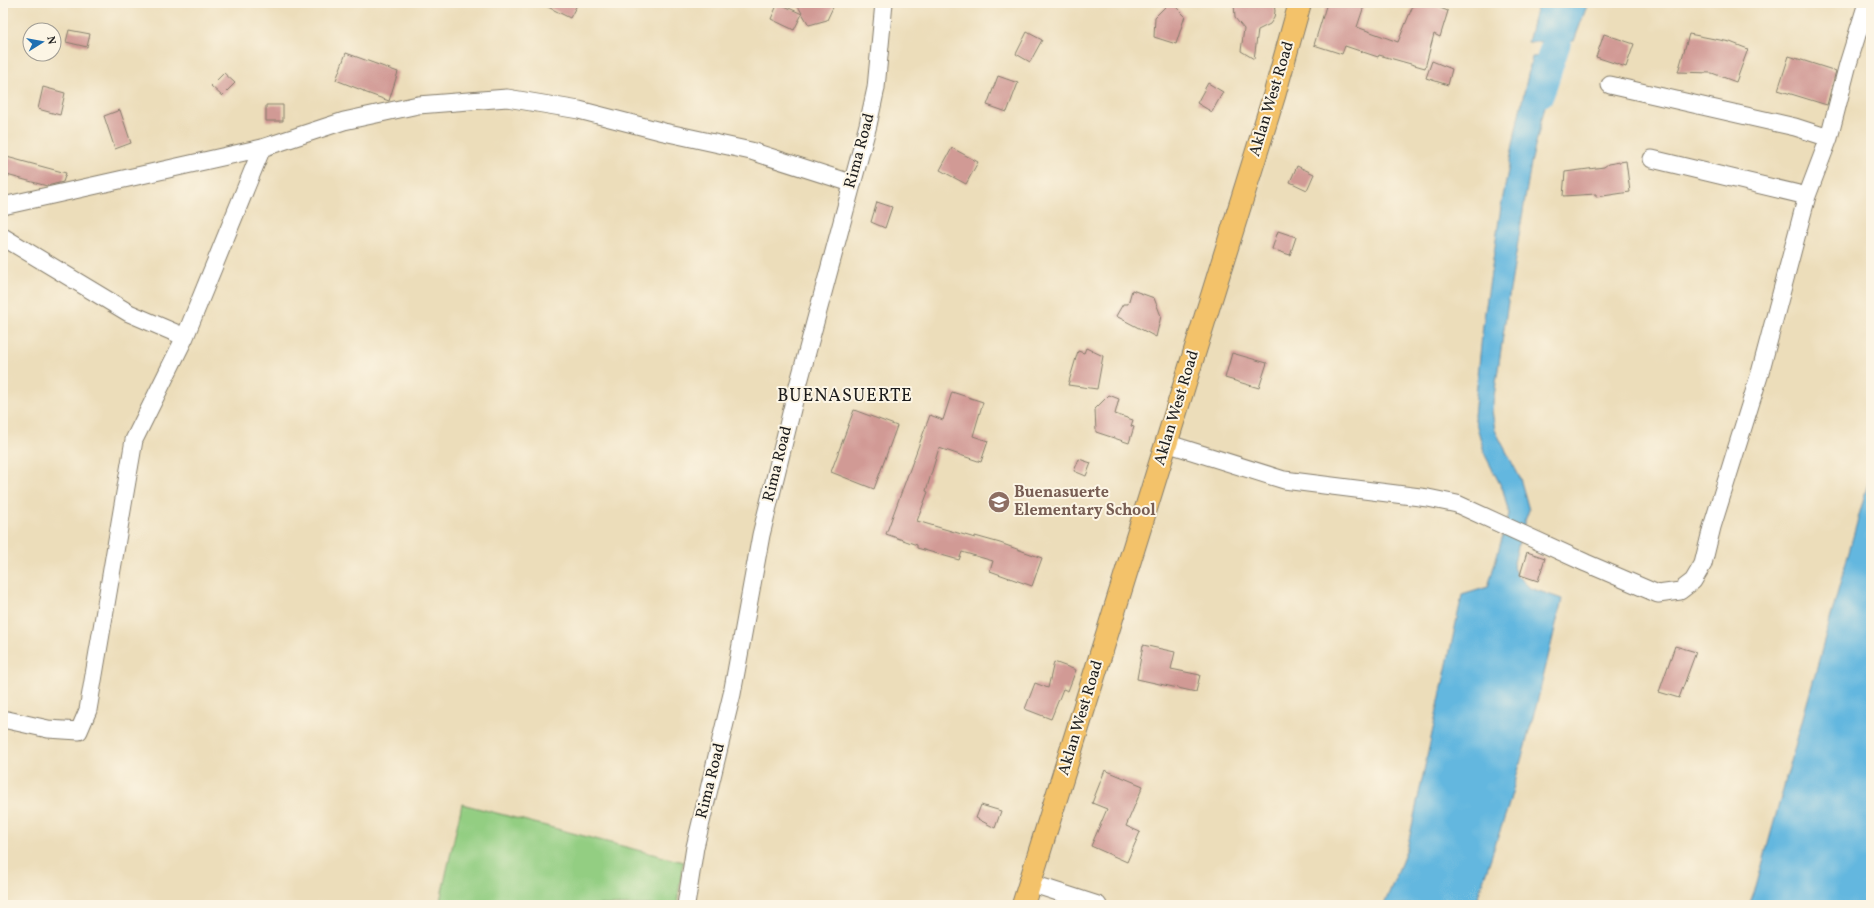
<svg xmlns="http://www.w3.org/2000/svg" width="1874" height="908" viewBox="0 0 1874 908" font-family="Vollkorn,serif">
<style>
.green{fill:#93ce82;stroke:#58754f}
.water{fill:#63b7df;stroke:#406a7e}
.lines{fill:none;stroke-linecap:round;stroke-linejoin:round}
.river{stroke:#63b7df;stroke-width:29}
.building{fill:#d19a95}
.minor-casing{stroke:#847c6b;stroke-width:19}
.primary-casing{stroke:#847c6b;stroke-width:24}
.minor{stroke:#fff;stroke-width:17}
.primary{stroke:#f3c26a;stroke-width:22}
.labels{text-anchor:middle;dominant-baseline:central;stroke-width:4;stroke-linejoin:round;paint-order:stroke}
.street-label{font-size:16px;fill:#1c1c1c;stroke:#fcf5e5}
.education-label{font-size:16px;font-weight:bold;fill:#785e54;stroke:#fcf5e5;text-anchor:start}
.quarter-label{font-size:18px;letter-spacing:1px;fill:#1c1c1c;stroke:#fcf5e5}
</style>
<rect width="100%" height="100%" fill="#fcf5e5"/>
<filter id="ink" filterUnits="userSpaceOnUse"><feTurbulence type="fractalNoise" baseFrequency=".025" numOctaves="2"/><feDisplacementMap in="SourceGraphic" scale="8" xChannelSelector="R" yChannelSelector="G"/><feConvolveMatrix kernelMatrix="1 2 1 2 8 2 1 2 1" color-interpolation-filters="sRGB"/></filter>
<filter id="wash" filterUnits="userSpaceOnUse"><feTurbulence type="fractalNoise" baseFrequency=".012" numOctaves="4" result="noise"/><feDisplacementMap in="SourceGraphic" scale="16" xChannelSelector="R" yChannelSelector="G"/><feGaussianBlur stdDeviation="0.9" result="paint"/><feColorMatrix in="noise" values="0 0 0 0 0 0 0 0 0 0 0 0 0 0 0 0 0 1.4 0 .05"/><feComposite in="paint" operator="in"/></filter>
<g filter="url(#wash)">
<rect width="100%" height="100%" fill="#ecddba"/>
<!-- green -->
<path class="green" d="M462 804 683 862 677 905H439Z"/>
<!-- water -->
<path class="water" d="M1538 3H1588L1574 41 1528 42Z
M1564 54 1545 106 1531 163 1508 302 1492 410 1495 430 1520 478 1529 510 1523 526 1513 567 1516 574 1530 588 1562 599 1537 703 1508 807 1475 905H1384L1407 849 1462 595 1488 587 1509 514 1503 490 1485 455 1474 416 1483 325 1501 207 1518 119 1532 57Z
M1871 472V905H1749L1756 887Z"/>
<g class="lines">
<!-- river -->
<path class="river" d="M1540 93 1569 3"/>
</g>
<g id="blocks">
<!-- building -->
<path class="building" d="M540 3H578L570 18Z
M778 3 802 14 794 30 771 19Z
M796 3H835L827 20 809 25Z
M1169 3H1172L1185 16 1176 44 1154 37 1155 17Z
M1234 3H1274L1275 11 1274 18 1270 24 1258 30 1254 59 1241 51 1244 29 1235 18Z
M1327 3H1365L1357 27 1398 42 1414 3H1427L1448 11 1440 37 1434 34 1425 68 1379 55 1378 57 1345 46 1342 54 1314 45Z
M69 30 90 34 87 47 66 42Z
M1027 32 1042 40 1030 62 1016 54Z
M1604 34 1634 44 1626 67 1596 57Z
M1689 34 1730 42 1748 49 1736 82 1712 73 1678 72Z
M346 53 398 72 389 101 364 92V91L336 80Z
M1789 56 1836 71 1827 105 1778 90Z
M1432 61 1452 69 1448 85 1426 78Z
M224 73 235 83 222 96 211 86Z
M998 76 1018 83 1007 112 987 105Z
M1208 83 1223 92 1212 112 1197 103Z
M43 87 65 93 60 115 38 109Z
M266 105H283V121H266Z
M120 110 131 143 115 149 104 116Z
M952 148 978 162 966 184 940 170Z
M3 156 66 173 63 182 47 186 3 174Z
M1626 161 1630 192 1596 197V194L1563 196 1565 172 1604 167 1608 164Z
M1297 166 1314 174 1307 190 1290 182Z
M877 202 892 207 885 228 871 222Z
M1278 231 1296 237 1290 255 1272 249Z
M1132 290 1154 298 1161 316 1156 337 1116 316 1123 304H1128Z
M1086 348 1103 356 1097 389 1068 385 1078 351 1084 353Z
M1232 353 1267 363 1259 388 1225 378Z
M952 392 983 402 973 436 988 441 981 462 939 448 926 491 928 492 917 521 975 538V536L1000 543 1042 558 1032 586 990 571 993 561 962 552 959 560 917 548V545L886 534 930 415 943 420Z
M1109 395 1119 399 1115 414 1133 420 1131 426 1134 427 1129 443 1096 432 1095 409Z
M854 410 897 426 874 489 831 472Z
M1079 459 1091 463 1086 476 1074 471Z
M1527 552 1545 558 1538 581 1520 575Z
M1143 645 1175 652 1171 669 1200 675 1196 692 1137 679Z
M1675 646 1696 652 1679 698 1659 692Z
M1054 662 1076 670 1068 691 1063 689 1051 719 1025 709 1035 683 1048 688Z
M1105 770 1143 786 1126 826 1140 832 1127 862 1091 846 1107 809 1092 803Z
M981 805 1001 811 995 828 976 818Z"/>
</g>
</g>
<g filter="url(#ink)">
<use href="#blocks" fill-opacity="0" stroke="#847c6b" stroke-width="1"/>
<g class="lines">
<!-- minor casing -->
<g class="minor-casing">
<path id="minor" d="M1610 85 1795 127 1829 138
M1652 159 1807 196
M3 206 262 148 344 121 418 105 507 98 579 110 664 132 751 151 851 183
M3 237 129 313 185 337
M1166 443 1284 480 1428 498 1457 504 1586 563 1658 594 1680 591 1693 581 1703 564 1712 527 1760 373 1807 196 1829 138 1848 64 1867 3
M3 719 48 729 79 731 88 710 134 440 185 337 262 148
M1030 883 1098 905
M686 905 695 847 732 694 761 535 795 397 868 125 876 88 884 3"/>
</g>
<!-- primary casing -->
<g class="primary-casing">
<path id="primary" d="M1023 905 1274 96 1300 3"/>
</g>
<!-- minor -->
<use href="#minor" class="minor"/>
<!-- primary -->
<use href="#primary" class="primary"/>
</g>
</g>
<!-- icons -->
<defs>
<g id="school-disc" transform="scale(1.15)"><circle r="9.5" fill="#8d6e63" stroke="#fcf5e5"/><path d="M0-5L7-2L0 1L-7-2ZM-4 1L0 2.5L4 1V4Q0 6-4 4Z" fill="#fff"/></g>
</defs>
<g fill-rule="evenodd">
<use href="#school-disc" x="999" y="502"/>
</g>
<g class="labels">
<!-- street labels -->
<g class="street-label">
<text transform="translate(1272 99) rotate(-73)">Aklan West Road</text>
<text transform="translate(860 151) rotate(-75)">Rima Road</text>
<text transform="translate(1177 408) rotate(-73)">Aklan West Road</text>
<text transform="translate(778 464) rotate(-76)">Rima Road</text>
<text transform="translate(1081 718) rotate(-73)">Aklan West Road</text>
<text transform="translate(711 781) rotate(-76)">Rima Road</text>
</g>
<!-- education labels -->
<g class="education-label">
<text x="1014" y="493">Buenasuerte<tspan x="1014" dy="18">Elementary School</tspan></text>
</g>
<!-- quarter labels -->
<g class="quarter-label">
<text x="845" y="396">BUENASUERTE</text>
</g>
</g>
<!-- margin -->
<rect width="1874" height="908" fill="none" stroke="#fcf5e5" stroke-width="16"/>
<!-- north arrow -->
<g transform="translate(42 42) rotate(79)"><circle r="19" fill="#fcf5e5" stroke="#a29e95"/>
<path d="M0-3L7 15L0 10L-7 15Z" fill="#1f6fb2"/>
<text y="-6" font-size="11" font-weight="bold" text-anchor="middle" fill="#1c1c1c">N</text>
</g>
</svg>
